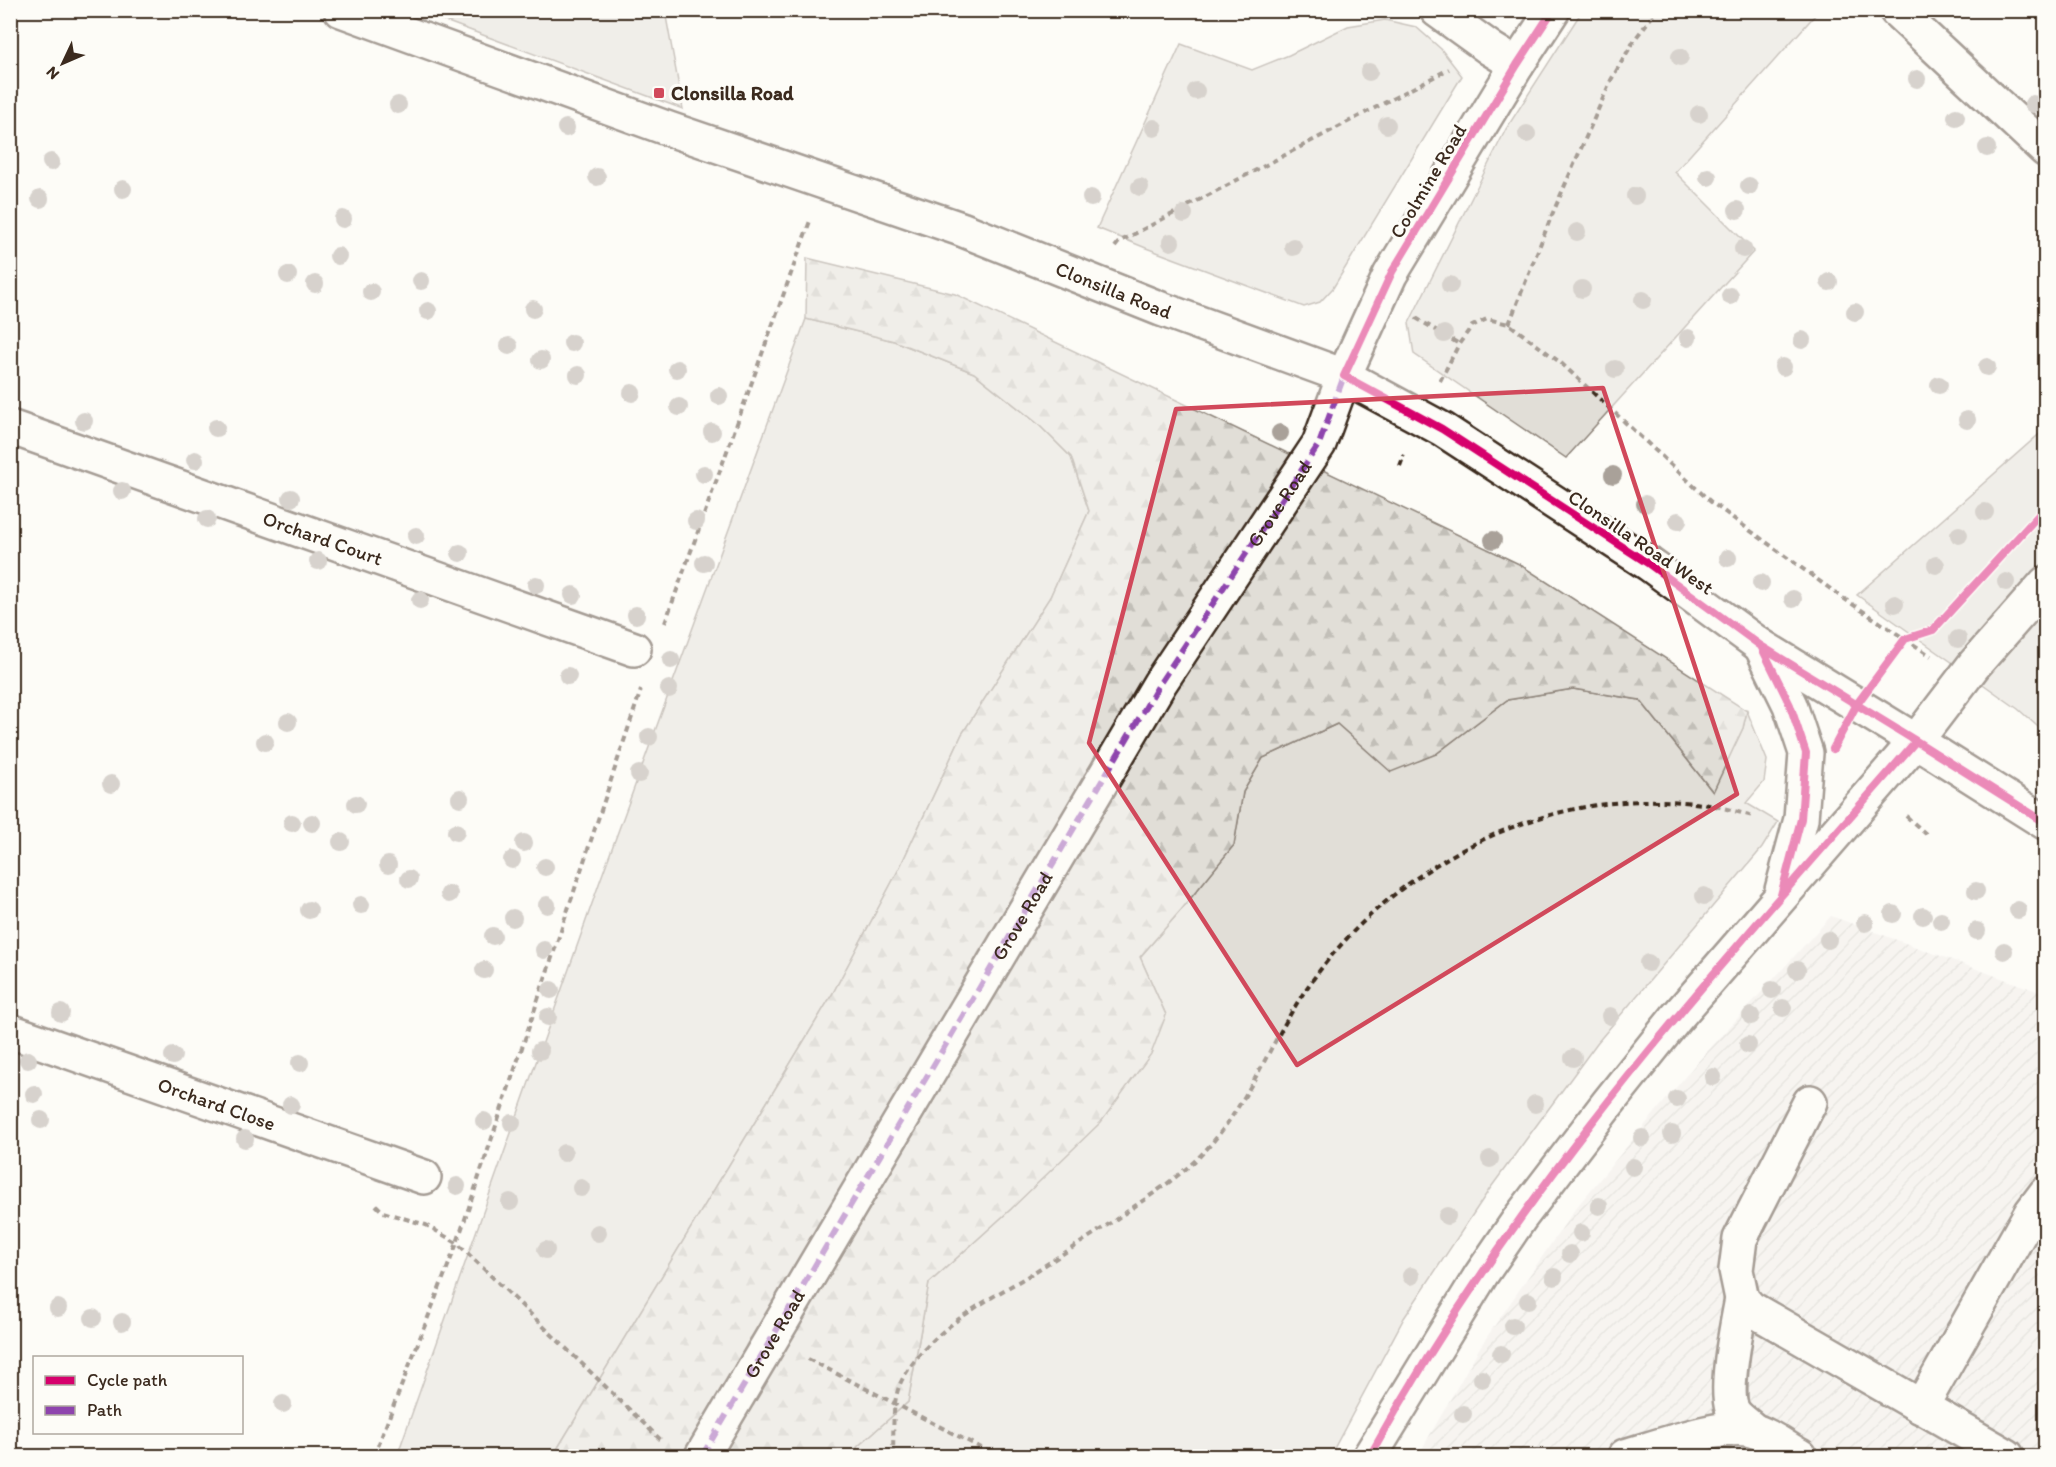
<svg xmlns="http://www.w3.org/2000/svg" width="2056" height="1467" viewBox="0 0 2056 1467" font-family="Itim,sans-serif">
<style>
.industrial{fill:url(#industrial-furrows)}
.grass{fill:#e1ded7;stroke:#8e847a;stroke-width:1.5}
.forest{fill:url(#forest-firs);stroke:#8e847a;stroke-width:1.5}
.lines{fill:none;stroke-linecap:round;stroke-linejoin:round}
.minor-casing{stroke:#3b2a1e;stroke-width:38}
.path{stroke:#3b2a1e;stroke-width:4;stroke-dasharray:6 4.5;stroke-linecap:butt}
.minor{stroke:#fdfcf7;stroke-width:33}
.quiet{stroke:#8e44ad;stroke-width:6;stroke-dasharray:12 6;stroke-linecap:butt}
.cycleway-casing{stroke:#fdfcf7;stroke-width:11}
.cycleway{stroke:#d6006c;stroke-width:8}
.tree{fill:#a9a199}
.marked{fill:none;stroke:#d1495b;stroke-width:4.5;stroke-linejoin:round}
.poi-dot{fill:#d1495b;stroke:#fdfcf7;stroke-width:2}
.labels{text-anchor:middle;dominant-baseline:central;stroke-width:6;stroke-linejoin:round;paint-order:stroke}
.poi-label{font-size:20px;font-weight:bold;fill:#3b2a1e;stroke:#fdfcf7;text-anchor:start}
.street-label{font-size:20px;fill:#3b2a1e;stroke:#fdfcf7}
</style>
<defs>
<pattern id="industrial-furrows" width="10" height="10" patternUnits="userSpaceOnUse" patternTransform="scale(1.5)"><rect width="10" height="10" fill="#efece7"/><path d="M-1 1l2-2M0 10L10 0M9 11l2-2" fill="none" stroke="#cecbc6"/></pattern>
<pattern id="forest-firs" width="22" height="20" patternUnits="userSpaceOnUse" patternTransform="scale(1.5)"><rect width="22" height="20" fill="#e1ded7"/><path d="M5 1l3.5 6h-7zM16 11l3.5 6h-7z" fill="#c2bfb8"/></pattern>
</defs>
<rect width="100%" height="100%" fill="#fdfcf7"/>
<filter id="ink" filterUnits="userSpaceOnUse"><feTurbulence type="fractalNoise" baseFrequency=".0167" numOctaves="2"/><feDisplacementMap in="SourceGraphic" scale="12" xChannelSelector="R" yChannelSelector="G"/><feConvolveMatrix kernelMatrix="1 2 1 2 8 2 1 2 1" color-interpolation-filters="sRGB"/></filter>
<g filter="url(#ink)">
<!-- industrial -->
<path class="industrial" d="M1831 916 2045 994V1456H1418L1480 1347 1575 1209 1694 1066Z"/>
<!-- grass -->
<path class="grass" d="M1812 10 1816 14 1675 172 1754 251 1566 458 1414 354 1409 323 1506 129 1582 11Z
M418 11H665L683 109Z
M1385 20 1416 27 1441 49 1462 76 1333 288 1320 302 1304 307 1146 248 1097 228 1181 44 1252 70 1289 55 1348 26Z
M806 319 894 341 974 373 1037 423 1071 457 1089 511 1050 597 962 734 900 867 833 993 553 1456H397L600 881Z
M2045 429V733L2018 709 1857 595Z
M1573 689 1640 700 1712 791 1743 728 1747 711 1767 760 1764 782 1746 803 1778 822 1762 848 1597 1043 1489 1190 1404 1318 1330 1456H857V1447L908 1402 929 1283 1011 1209 1166 1015 1140 957 1181 910 1234 845 1243 792 1263 758 1337 724 1436 754 1507 700Z"/>
<!-- forest -->
<path class="forest" d="M807 258 955 294 1519 564 1747 711 1743 728 1713 792 1640 700 1573 689 1507 700 1436 754 1391 772 1337 724 1263 758 1243 792 1234 845 1181 910 1140 957 1166 1015 1151 1054 1101 1122 1011 1209 929 1283 908 1402 857 1447V1456H553L833 993 900 867 962 734 1050 597 1089 511 1071 457 1037 423 974 373 894 341 806 319Z"/>
<g class="lines">
<!-- minor casing -->
<g class="minor-casing">
<g id="minor">
<path id="s1" d="M341 10 669 129 961 229 1161 309 1344 376 1442 429 1649 564 1761 646 1916 741 2046 823"/>
<path d="M1437 10 1491 49 1517 65"/>
<path d="M1896 10 2046 150"/>
<path id="s2" d="M10 427 634 649"/>
<path d="M1761 646 1790 705 1806 753 1801 819 1782 890"/>
<path id="s3" d="M10 1031 424 1177"/>
<path d="M1810 1102 1740 1239 1736 1270 1742 1299 1750 1308 2007 1456"/>
<path d="M1742 1299C1738 1320 1723 1393 1733 1411 1737 1418 1748 1425 1753 1430"/>
<path d="M1921 1407 2031 1213 2046 1193"/>
<path id="s4" d="M702 1456 1160 683 1319 444 1344 376 1390 275 1517 65 1553 10"/>
<path d="M1370 1456 1481 1275 1520 1218 1608 1103 1676 1018 1916 741 1974 665 2046 583"/>
<path d="M1625 1456C1654 1448 1725 1422 1751 1430 1768 1434 1785 1448 1800 1456"/>
</g>
</g>
<!-- path -->
<path class="path" d="M1115 247 1119 242 1449 69
M1416 318 1459 344
M1509 324 1551 217 1611 80 1635 39 1657 10
M1440 381 1459 344 1472 326 1487 319 1509 324 1561 363 1711 502 1840 596 1931 656
M1400 466 1404 455
M665 623 810 221
M1906 816 1926 834
M376 1205 383 1212 426 1225 457 1243 663 1442
M808 1359 997 1456
M374 1456 457 1243 641 690
M895 1456 893 1452C894 1428 891 1399 903 1378 932 1329 981 1304 1028 1276 1064 1253 1100 1231 1135 1206 1157 1191 1181 1175 1200 1156 1247 1109 1271 1039 1309 985 1396 861 1550 784 1702 804 1719 806 1737 812 1753 816"/>
<!-- minor -->
<use href="#minor" class="minor"/>
<!-- quiet -->
<path class="quiet" d="M702 1456 1160 683 1319 444 1344 376"/>
<!-- cycleway casing -->
<g class="cycleway-casing">
<path id="cycleway" d="M1553 10 1517 65 1392 272 1344 376 1442 429 1649 564 1761 646 1916 741 2046 823
M1761 646 1790 705 1806 753 1801 819 1781 895
M1833 749 1857 704 1905 639 1933 630 2046 507
M1370 1456C1415 1375 1466 1294 1520 1219 1640 1050 1781 897 1916 741"/>
</g>
<!-- cycleway -->
<use href="#cycleway" class="cycleway"/>
</g>
<!-- trees -->
<g class="tree">
<circle cx="1680" cy="57" r="9"/>
<circle cx="1369" cy="72" r="9"/>
<circle cx="1917" cy="79" r="9"/>
<circle cx="1196" cy="91" r="9"/>
<circle cx="2033" cy="104" r="9"/>
<circle cx="398" cy="105" r="9"/>
<circle cx="1699" cy="114" r="9"/>
<circle cx="1956" cy="117" r="9"/>
<circle cx="1387" cy="125" r="9"/>
<circle cx="566" cy="128" r="9"/>
<circle cx="1154" cy="128" r="9"/>
<circle cx="1527" cy="134" r="9"/>
<circle cx="1987" cy="148" r="9"/>
<circle cx="51" cy="162" r="9"/>
<circle cx="597" cy="177" r="9"/>
<circle cx="1708" cy="177" r="9"/>
<circle cx="1749" cy="186" r="9"/>
<circle cx="1140" cy="187" r="9"/>
<circle cx="123" cy="189" r="9"/>
<circle cx="1635" cy="196" r="9"/>
<circle cx="1091" cy="198" r="9"/>
<circle cx="40" cy="199" r="9"/>
<circle cx="1737" cy="210" r="9"/>
<circle cx="1184" cy="214" r="9"/>
<circle cx="343" cy="219" r="9"/>
<circle cx="1577" cy="232" r="9"/>
<circle cx="1171" cy="242" r="9"/>
<circle cx="1293" cy="247" r="9"/>
<circle cx="1743" cy="249" r="9"/>
<circle cx="338" cy="256" r="9"/>
<circle cx="288" cy="275" r="9"/>
<circle cx="421" cy="281" r="9"/>
<circle cx="1829" cy="282" r="9"/>
<circle cx="315" cy="284" r="9"/>
<circle cx="1450" cy="285" r="9"/>
<circle cx="1582" cy="289" r="9"/>
<circle cx="371" cy="292" r="9"/>
<circle cx="1730" cy="296" r="9"/>
<circle cx="1643" cy="300" r="9"/>
<circle cx="533" cy="309" r="9"/>
<circle cx="428" cy="311" r="9"/>
<circle cx="1855" cy="312" r="9"/>
<circle cx="1444" cy="334" r="9"/>
<circle cx="1688" cy="338" r="9"/>
<circle cx="1802" cy="340" r="9"/>
<circle cx="572" cy="343" r="9"/>
<circle cx="509" cy="346" r="9"/>
<circle cx="541" cy="360" r="9"/>
<circle cx="1783" cy="367" r="9"/>
<circle cx="1987" cy="367" r="9"/>
<circle cx="677" cy="369" r="9"/>
<circle cx="1615" cy="369" r="9"/>
<circle cx="578" cy="375" r="9"/>
<circle cx="1939" cy="385" r="9"/>
<circle cx="632" cy="393" r="9"/>
<circle cx="719" cy="396" r="9"/>
<circle cx="679" cy="407" r="9"/>
<circle cx="1967" cy="420" r="9"/>
<circle cx="84" cy="421" r="9"/>
<circle cx="216" cy="428" r="9"/>
<circle cx="712" cy="432" r="9"/>
<circle cx="1280" cy="433" r="9"/>
<circle cx="195" cy="460" r="9"/>
<circle cx="704" cy="474" r="9"/>
<circle cx="1613" cy="475" r="9"/>
<circle cx="122" cy="491" r="9"/>
<circle cx="291" cy="498" r="9"/>
<circle cx="1645" cy="504" r="9"/>
<circle cx="1985" cy="512" r="9"/>
<circle cx="207" cy="519" r="9"/>
<circle cx="696" cy="521" r="9"/>
<circle cx="1678" cy="521" r="9"/>
<circle cx="1959" cy="535" r="9"/>
<circle cx="416" cy="536" r="9"/>
<circle cx="1493" cy="540" r="9"/>
<circle cx="460" cy="553" r="9"/>
<circle cx="1728" cy="558" r="9"/>
<circle cx="318" cy="561" r="9"/>
<circle cx="704" cy="563" r="9"/>
<circle cx="1936" cy="565" r="9"/>
<circle cx="2006" cy="582" r="9"/>
<circle cx="1761" cy="583" r="9"/>
<circle cx="536" cy="585" r="9"/>
<circle cx="573" cy="595" r="9"/>
<circle cx="1793" cy="599" r="9"/>
<circle cx="420" cy="600" r="9"/>
<circle cx="1895" cy="604" r="9"/>
<circle cx="636" cy="615" r="9"/>
<circle cx="1958" cy="639" r="9"/>
<circle cx="671" cy="660" r="9"/>
<circle cx="568" cy="676" r="9"/>
<circle cx="669" cy="689" r="9"/>
<circle cx="288" cy="722" r="9"/>
<circle cx="649" cy="737" r="9"/>
<circle cx="265" cy="742" r="9"/>
<circle cx="639" cy="774" r="9"/>
<circle cx="111" cy="784" r="9"/>
<circle cx="460" cy="798" r="9"/>
<circle cx="356" cy="804" r="9"/>
<circle cx="292" cy="823" r="9"/>
<circle cx="312" cy="823" r="9"/>
<circle cx="456" cy="832" r="9"/>
<circle cx="341" cy="842" r="9"/>
<circle cx="524" cy="843" r="9"/>
<circle cx="512" cy="860" r="9"/>
<circle cx="388" cy="865" r="9"/>
<circle cx="545" cy="867" r="9"/>
<circle cx="409" cy="879" r="9"/>
<circle cx="1976" cy="891" r="9"/>
<circle cx="449" cy="894" r="9"/>
<circle cx="1704" cy="896" r="9"/>
<circle cx="361" cy="905" r="9"/>
<circle cx="547" cy="905" r="9"/>
<circle cx="309" cy="910" r="9"/>
<circle cx="2018" cy="910" r="9"/>
<circle cx="1893" cy="914" r="9"/>
<circle cx="1923" cy="916" r="9"/>
<circle cx="513" cy="918" r="9"/>
<circle cx="1941" cy="921" r="9"/>
<circle cx="1865" cy="923" r="9"/>
<circle cx="1977" cy="931" r="9"/>
<circle cx="493" cy="936" r="9"/>
<circle cx="1828" cy="940" r="9"/>
<circle cx="544" cy="950" r="9"/>
<circle cx="2004" cy="951" r="9"/>
<circle cx="1648" cy="963" r="9"/>
<circle cx="484" cy="970" r="9"/>
<circle cx="1797" cy="970" r="9"/>
<circle cx="551" cy="990" r="9"/>
<circle cx="1772" cy="990" r="9"/>
<circle cx="1783" cy="1008" r="9"/>
<circle cx="61" cy="1013" r="9"/>
<circle cx="1610" cy="1016" r="9"/>
<circle cx="1751" cy="1016" r="9"/>
<circle cx="548" cy="1017" r="9"/>
<circle cx="1748" cy="1045" r="9"/>
<circle cx="540" cy="1051" r="9"/>
<circle cx="173" cy="1056" r="9"/>
<circle cx="1573" cy="1058" r="9"/>
<circle cx="28" cy="1060" r="9"/>
<circle cx="300" cy="1063" r="9"/>
<circle cx="1713" cy="1077" r="9"/>
<circle cx="34" cy="1094" r="9"/>
<circle cx="1677" cy="1099" r="9"/>
<circle cx="1535" cy="1104" r="9"/>
<circle cx="291" cy="1105" r="9"/>
<circle cx="41" cy="1120" r="9"/>
<circle cx="484" cy="1121" r="9"/>
<circle cx="512" cy="1123" r="9"/>
<circle cx="1672" cy="1134" r="9"/>
<circle cx="1642" cy="1138" r="9"/>
<circle cx="245" cy="1139" r="9"/>
<circle cx="564" cy="1153" r="9"/>
<circle cx="1490" cy="1159" r="9"/>
<circle cx="1633" cy="1167" r="9"/>
<circle cx="457" cy="1186" r="9"/>
<circle cx="581" cy="1188" r="9"/>
<circle cx="510" cy="1202" r="9"/>
<circle cx="1599" cy="1206" r="9"/>
<circle cx="1447" cy="1216" r="9"/>
<circle cx="598" cy="1233" r="9"/>
<circle cx="1581" cy="1233" r="9"/>
<circle cx="546" cy="1250" r="9"/>
<circle cx="1570" cy="1254" r="9"/>
<circle cx="1411" cy="1276" r="9"/>
<circle cx="1554" cy="1277" r="9"/>
<circle cx="1528" cy="1301" r="9"/>
<circle cx="58" cy="1308" r="9"/>
<circle cx="93" cy="1318" r="9"/>
<circle cx="122" cy="1322" r="9"/>
<circle cx="1513" cy="1326" r="9"/>
<circle cx="1501" cy="1354" r="9"/>
<circle cx="1482" cy="1379" r="9"/>
<circle cx="283" cy="1404" r="9"/>
<circle cx="1463" cy="1414" r="9"/>
</g>
</g>
<!-- marked area -->
<path d="M0 0H2056V1467H0ZM1603 388 1737 794 1297 1065 1089 743 1176 409Z" fill="#fdfcf7" fill-opacity=".55" fill-rule="evenodd"/>
<path class="marked" d="M1603 388 1737 794 1297 1065 1089 743 1176 409Z"/>
<!-- markers -->
<rect class="poi-dot" x="653" y="87" width="12" height="12" rx="3"/>
<g class="labels">
<!-- poi labels -->
<g class="poi-label">
<text x="671" y="93">Clonsilla Road</text>
</g>
<!-- street labels -->
<g class="street-label">
<text transform="translate(1428 181) rotate(-59)">Coolmine Road</text>
<text stroke="none"><textPath href="#s1" startOffset="822">Clonsilla Road</textPath></text>
<text stroke="none"><textPath href="#s4" startOffset="1114">Grove Road</textPath></text>
<text stroke="none"><textPath href="#s2" startOffset="332">Orchard Court</textPath></text>
<text transform="translate(1641 542) rotate(34)">Clonsilla Road West</text>
<text stroke="none"><textPath href="#s4" startOffset="628">Grove Road</textPath></text>
<text stroke="none"><textPath href="#s3" startOffset="219">Orchard Close</textPath></text>
<text stroke="none"><textPath href="#s4" startOffset="142">Grove Road</textPath></text>
</g>
</g>
<!-- margin -->
<rect width="2056" height="1467" fill="none" stroke="#fdfcf7" stroke-width="36"/>
<rect x="18" y="18" width="2020" height="1431" fill="none" stroke="#3b2a1e" stroke-width="2" filter="url(#ink)"/>
<!-- legend -->
<rect x="33" y="1356" width="210" height="78" fill="#fdfcf7" stroke="#afa8a0" stroke-width="1.5"/>
<rect x="45" y="1376" width="30" height="9" fill="#d6006c" stroke="#afa8a0" stroke-width="1.5"/>
<text x="87" y="1386" font-size="18" fill="#3b2a1e">Cycle path</text>
<rect x="45" y="1406" width="30" height="9" fill="#8e44ad" stroke="#afa8a0" stroke-width="1.5"/>
<text x="87" y="1416" font-size="18" fill="#3b2a1e">Path</text>
<!-- north arrow -->
<g transform="translate(63 63) rotate(226)" stroke="#fdfcf7" stroke-width="4.5" paint-order="stroke">
<path d="M0-4.5L10 22L0 15L-10 22Z" fill="#3b2a1e"/>
<text y="-9" font-size="16" font-weight="bold" text-anchor="middle" fill="#3b2a1e">N</text>
</g>
</svg>
